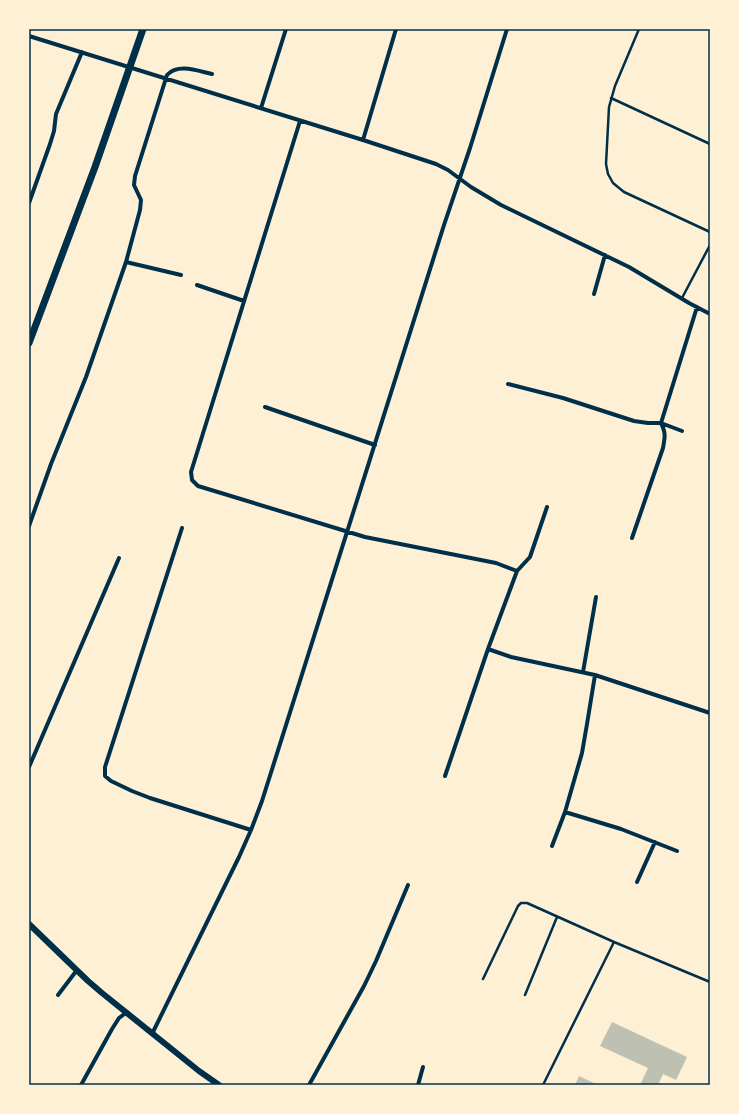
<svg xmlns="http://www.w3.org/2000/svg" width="739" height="1114" viewBox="0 0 739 1114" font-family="'PT Sans',sans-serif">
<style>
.building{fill:#bec0b2}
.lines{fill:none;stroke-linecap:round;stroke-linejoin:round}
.service{stroke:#003049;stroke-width:2.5}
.minor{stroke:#003049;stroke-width:4}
.tertiary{stroke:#003049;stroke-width:6}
.primary{stroke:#003049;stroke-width:7}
.neatline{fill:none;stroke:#003049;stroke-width:1.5}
</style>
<rect width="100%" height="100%" fill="#fdf0d5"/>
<!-- building -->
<path class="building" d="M612 1022 687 1057 676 1080 663 1074 658 1085H640L648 1068 600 1046Z
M579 1076 598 1085H575Z"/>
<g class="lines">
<!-- service -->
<path class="service" d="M639 29 615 86 609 107 606 164 608 174 613 183 624 192 710 232
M611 98 710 144
M682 298 710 245
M483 979 518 906 521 903H527L614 942 710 982
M525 995 557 917
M543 1085 614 942"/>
<!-- minor -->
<path class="minor" d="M29 36 363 140 436 164 448 170 471 187 501 205 629 267 689 303 710 314
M261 108 286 29
M300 121 191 472 192 480 198 486 365 537 496 563 517 571
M363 140 396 29
M29 203 50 144 54 131 56 114 82 52
M126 262 181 275
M197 285 244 301
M594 294 605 255
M508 384 563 398 634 421 648 423H661L682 431
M265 407 375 445
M29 526 51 464 86 377 126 262 140 210 141 200 134 185 135 176 167 75C178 63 198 71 212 74
M182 528 105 767V776L111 781 132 791 150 798 251 830
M632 538 663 448C665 437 666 433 661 423L697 307
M488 649 511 657 595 675 710 713
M583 672 596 597
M595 675 587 724 582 753 565 812 621 829 677 851
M29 767 119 558
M445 776 488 649 517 571 530 557 547 507
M552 846 565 812
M637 882 655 842
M58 995 77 970
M152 1034 239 857 251 830 262 801 444 225 470 148 507 29
M81 1085 112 1029 119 1018 127 1012
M309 1085 364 986 376 961 408 885
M418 1085 423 1067"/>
<!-- tertiary -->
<path class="tertiary" d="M29 924 88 981 102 993 199 1071 219 1085"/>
<!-- primary -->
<path class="primary" d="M29 343 95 167 143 29"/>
</g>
<!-- border -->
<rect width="739" height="1114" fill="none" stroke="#fdf0d5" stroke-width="60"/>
<rect x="30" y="30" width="679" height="1054" class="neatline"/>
</svg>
